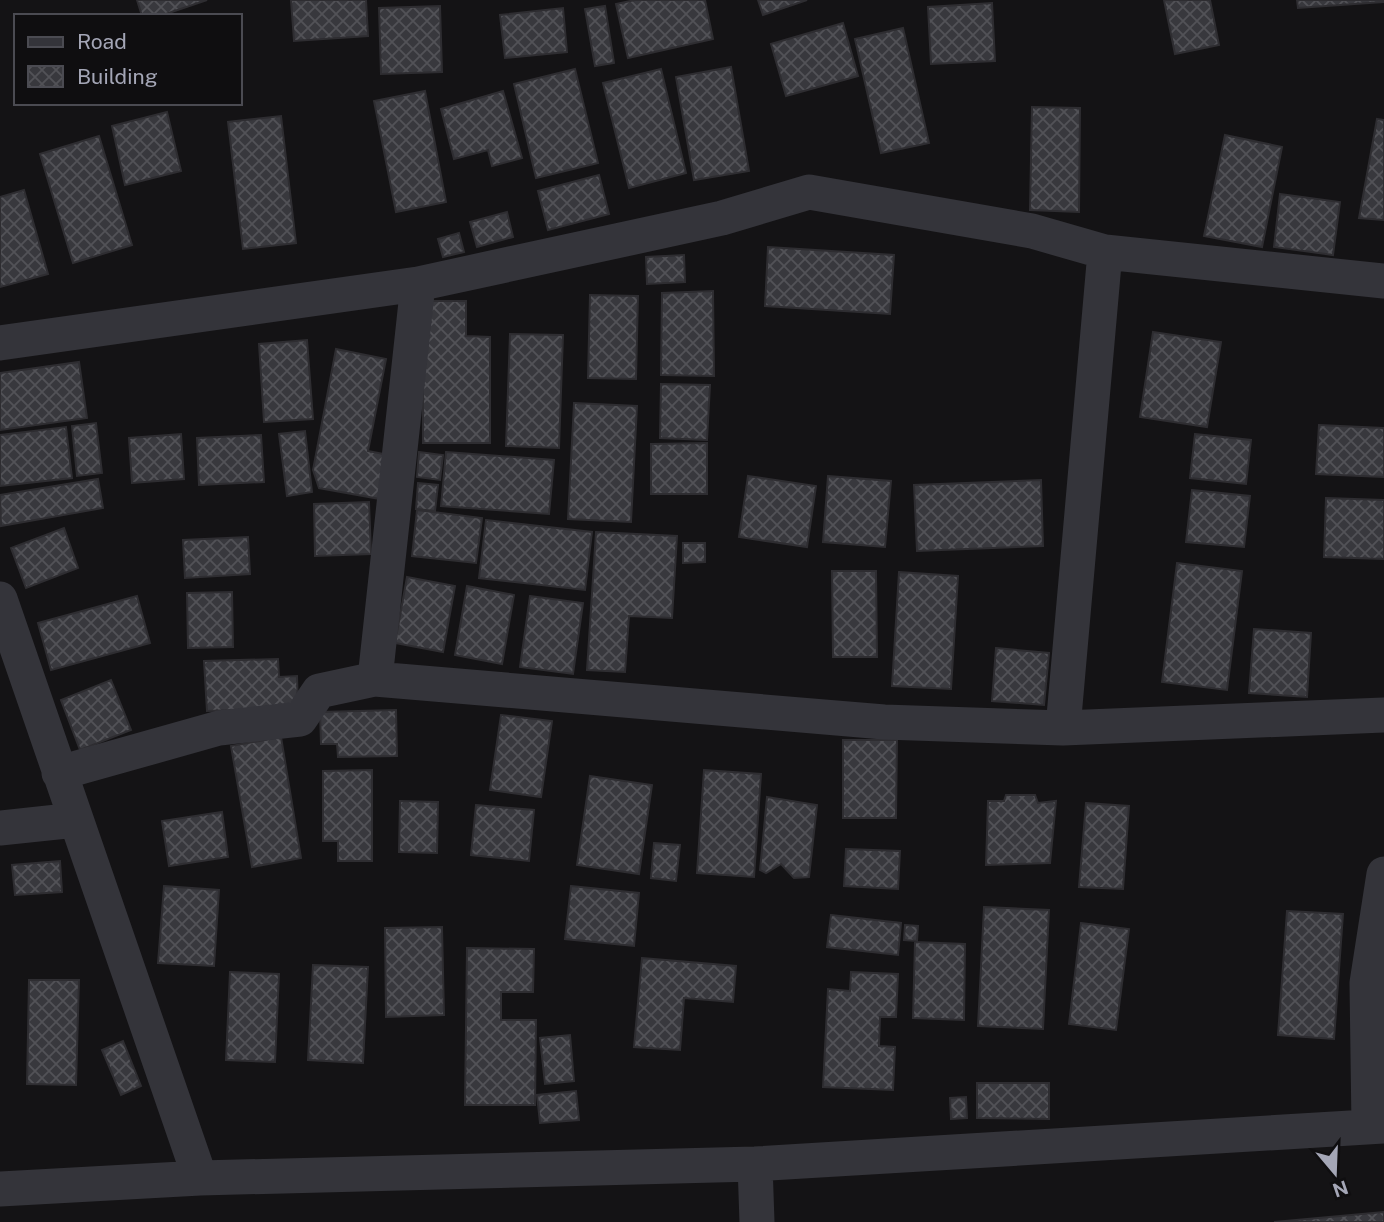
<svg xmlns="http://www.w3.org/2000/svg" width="1384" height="1222" viewBox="0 0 1384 1222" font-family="'Public Sans',sans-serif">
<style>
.building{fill:url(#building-cross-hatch);stroke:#2e2d31;stroke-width:2}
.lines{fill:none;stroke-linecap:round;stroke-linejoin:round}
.minor{stroke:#34343a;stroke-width:35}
</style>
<defs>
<pattern id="building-cross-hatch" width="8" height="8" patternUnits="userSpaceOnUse" patternTransform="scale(1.75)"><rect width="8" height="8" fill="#38383d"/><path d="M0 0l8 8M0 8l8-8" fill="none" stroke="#525257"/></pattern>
</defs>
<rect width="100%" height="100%" fill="#141315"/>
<!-- building -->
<path class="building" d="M137 0H207L160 16H142Z
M291 0H366L368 36 294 41Z
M635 0H705L713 39 628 58 616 4Z
M758 0H807L763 15Z
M1164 0H1210L1219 45 1175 54Z
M1297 0H1383V2L1298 8Z
M992 3 995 61 931 64 928 7Z
M440 6 442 72 381 74 379 8Z
M605 6 614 63 595 66 585 9Z
M563 8 567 52 505 58 500 15Z
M843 23 858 76 786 96 771 44Z
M903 28 929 143 881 153 855 39Z
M731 67 749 171 694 180 676 77Z
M575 69 598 163 536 178 514 84Z
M661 69 686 173 629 188 603 83Z
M425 91 446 202 396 212 374 101Z
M503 91 522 158 492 166 488 150 454 159 441 109Z
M1032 107 1080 108 1079 212 1030 210Z
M167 112 181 171 125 185 112 126Z
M281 116 296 243 243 249 228 122Z
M1377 119 1384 120V220L1359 218Z
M1225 135 1282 147 1262 247 1204 236Z
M99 136 132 245 73 263 40 154Z
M599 175 609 214 548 230 538 191Z
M24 190 48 274 0 287V197Z
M1280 194 1340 202 1333 255 1274 247Z
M507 212 513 237 477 247 470 222Z
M459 233 464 252 443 257 438 239Z
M768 247 894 255 890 314 765 306Z
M684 255 685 282 647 284 646 257Z
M713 291 714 376 661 375 662 293Z
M590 295 638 296 636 379 588 378Z
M423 301H466V336L490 337V443H423Z
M1153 332 1221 342 1207 427 1140 417Z
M510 334 563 335 559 448 506 446Z
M307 340 313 419 264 422 259 344Z
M336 349 386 359 368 451 389 455 380 499 319 488 313 470Z
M79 362 87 418 0 430V373Z
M661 384 710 385 707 440 660 438Z
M574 403 637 406 631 522 568 519Z
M96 423 102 473 77 476 72 426Z
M1319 425 1384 428V477L1316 474Z
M66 427 72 478 0 486V435Z
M305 431 312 492 287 496 279 434Z
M181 434 184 479 132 483 129 438Z
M1195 434 1251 440 1246 484 1190 478Z
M261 435 264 482 199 485 197 438Z
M707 443V494H651V444Z
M419 452 443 455 440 480 417 477Z
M446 452 554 460 549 514 441 506Z
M748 476 816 486 807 547 739 537Z
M828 476 891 481 885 547 823 542Z
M98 479 103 508 1 526 0 495Z
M1041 480 1043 546 917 551 914 485Z
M418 483 438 485 435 511 416 509Z
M1192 490 1250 496 1244 547 1186 542Z
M1326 498 1384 500V559L1324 557Z
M369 502 371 554 315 556 314 504Z
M417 510 482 518 476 563 412 556Z
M486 520 592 532 585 590 479 578Z
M64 528 78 568 26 588 11 548Z
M596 532 677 536 672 618 629 616 625 672 587 670Z
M248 537 250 574 185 578 183 540Z
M683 543H705V562L683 563Z
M1177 563 1242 571 1227 690 1162 682Z
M832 571H876L877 657H833Z
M899 572 958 576 951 689 892 686Z
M407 577 455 586 443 652 395 643Z
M467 586 514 595 502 664 455 655Z
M232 592 233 647 188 648 187 593Z
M137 596 150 643 51 670 38 623Z
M530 596 583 603 573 674 520 667Z
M1254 629 1311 633 1307 697 1249 693Z
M996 648 1049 653 1044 705 992 701Z
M278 659 279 677 297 676 298 708 207 711 204 661Z
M111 680 131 730 80 750 61 700Z
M396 710 397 756 338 757 337 744H321L320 712Z
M501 715 552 721 541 797 490 790Z
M281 737 301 858 252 867 231 746Z
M843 740H897L896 818H843Z
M372 770V861H338V841H323V771Z
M704 770 761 774 754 877 697 873Z
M590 776 652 785 639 874 577 865Z
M1006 795H1035L1038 803 1056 801 1050 863 986 865 988 801H1004Z
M767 797 817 805 809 877 794 878 781 864 766 873 760 870Z
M400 801 438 802 437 853 399 852Z
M1086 803 1129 806 1123 889 1079 887Z
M476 805 534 810 529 861 471 855Z
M222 812 228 857 169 866 162 821Z
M654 843 680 845 676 881 651 878Z
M846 849 900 851 898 889 844 886Z
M60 861 62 892 15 895 12 865Z
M164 886 219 890 214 966 158 963Z
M571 886 639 893 634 946 565 939Z
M984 907 1049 910 1043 1029 978 1026Z
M1287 911 1343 914 1334 1039 1278 1035Z
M831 915 901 923 898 955 827 947Z
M1081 923 1129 929 1116 1030 1069 1024Z
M905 925 918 926 917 941 904 940Z
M442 927 444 1015 386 1017 385 928Z
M915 942 965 944 964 1020 913 1018Z
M467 948 534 949 533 992H501V1020H536L535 1105H465Z
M642 958 736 966 733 1002 684 998 680 1050 634 1047Z
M313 965 368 967 363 1063 308 1060Z
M230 972 279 974 275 1062 226 1060Z
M851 972 898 974 896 1017H880L879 1046 895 1047 893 1090 823 1087 828 989 850 991Z
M29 980H79L76 1085 27 1084Z
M570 1035 574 1081 545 1084 540 1038Z
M123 1041 141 1086 121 1095 102 1050Z
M977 1083H1049V1119L977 1118Z
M576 1091 579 1120 540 1123 537 1095Z
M966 1097 967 1118 951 1119 950 1098Z
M1384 1212V1222H1274Z"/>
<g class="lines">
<!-- minor -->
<path class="minor" d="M0 343 418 284 722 218 809 192 1032 231 1105 252 1384 281
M0 599 200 1178
M375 679 418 284
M1063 728 1105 252
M59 773 219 728 300 719 319 691 375 679 884 722 1063 728 1384 715
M0 828 76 820
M1369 1126 1367 983 1384 874
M755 1164 757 1222
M0 1189 200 1178 755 1164 1384 1126"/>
</g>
<!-- legend -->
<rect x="14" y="14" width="228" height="91" fill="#0f0e10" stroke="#4b4b52" stroke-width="2"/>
<rect x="28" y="37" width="35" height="10" fill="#34343a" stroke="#4b4b52" stroke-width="2"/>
<text x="77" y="49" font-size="21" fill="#a4a6b6">Road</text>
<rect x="28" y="66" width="35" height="21" fill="url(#building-cross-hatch)" stroke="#4b4b52" stroke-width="2"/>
<text x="77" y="84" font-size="21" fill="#a4a6b6">Building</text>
<!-- north arrow -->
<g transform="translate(1335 1173) rotate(161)" stroke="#0f0e10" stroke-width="5" paint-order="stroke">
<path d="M0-5L12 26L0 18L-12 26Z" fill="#a4a6b6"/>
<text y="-10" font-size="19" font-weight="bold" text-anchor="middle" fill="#a4a6b6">N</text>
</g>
</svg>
